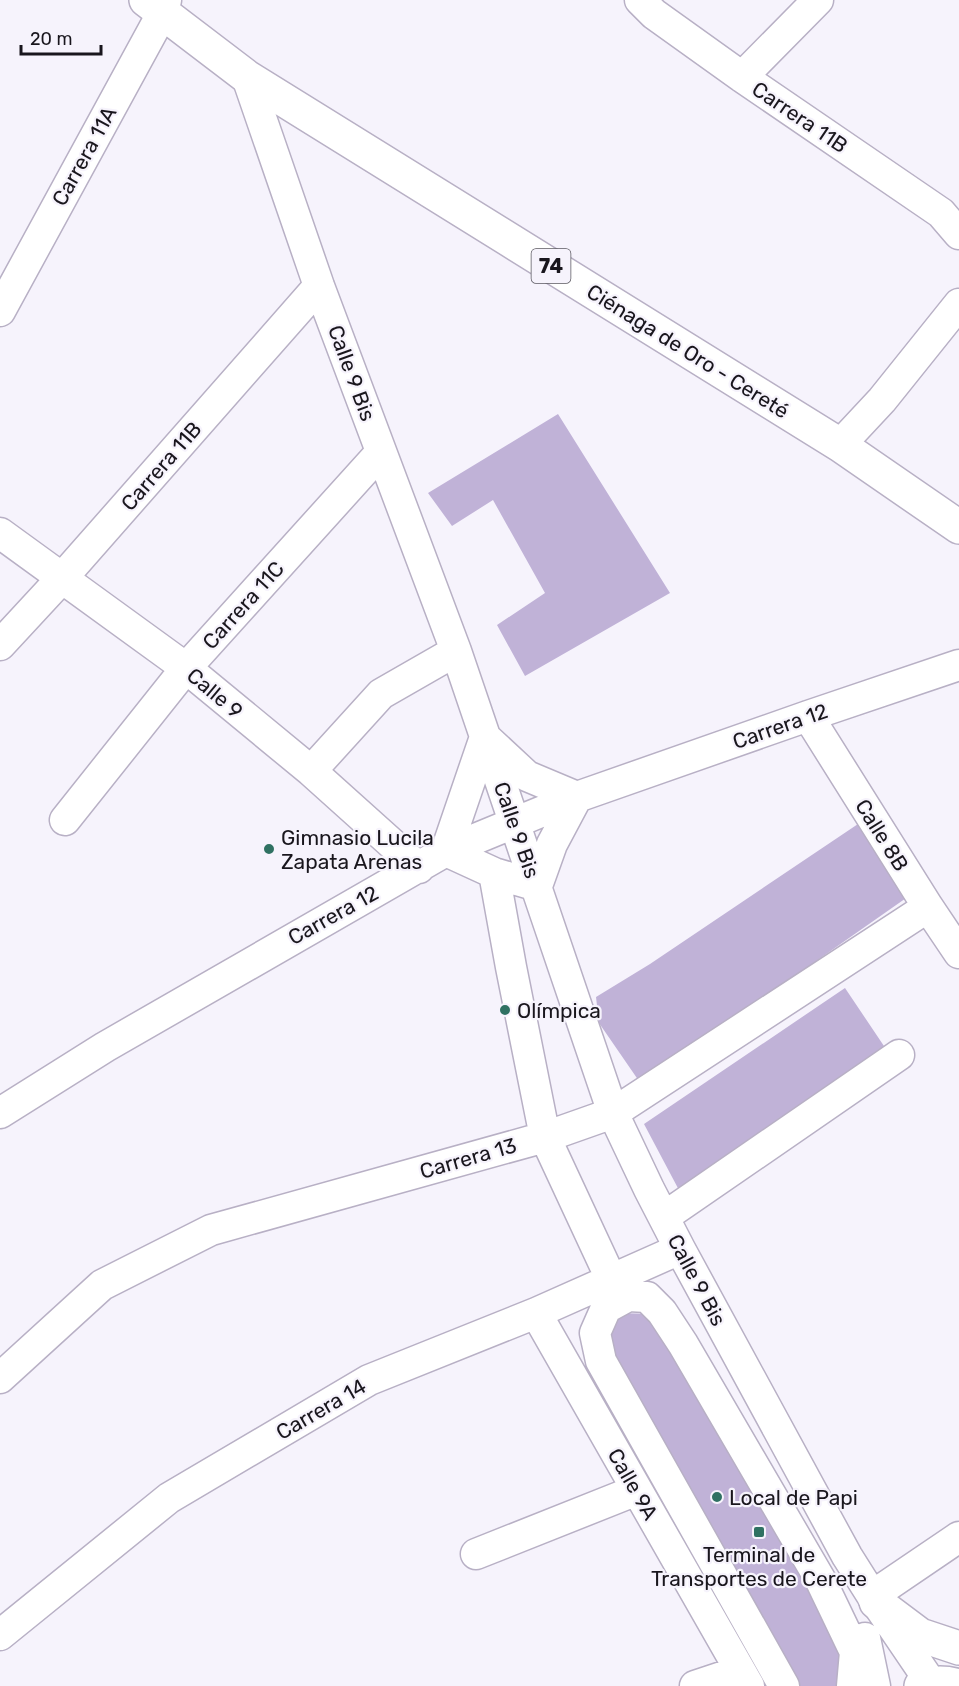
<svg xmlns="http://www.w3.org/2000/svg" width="959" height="1686" viewBox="0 0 959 1686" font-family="Rubik,sans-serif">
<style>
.building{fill:#c0b2d7}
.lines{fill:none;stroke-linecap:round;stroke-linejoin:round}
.minor-casing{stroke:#b8b0c5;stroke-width:33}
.major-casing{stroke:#b8b0c5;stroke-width:36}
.highway-casing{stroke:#b8b0c5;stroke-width:36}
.minor{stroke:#fff;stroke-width:30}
.major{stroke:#fff;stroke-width:33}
.highway{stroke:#fff;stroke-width:33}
.poi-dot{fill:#2f7162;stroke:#f6f3fc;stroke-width:2}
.labels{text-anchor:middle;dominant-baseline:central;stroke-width:4.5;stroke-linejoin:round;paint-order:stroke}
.shield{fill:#f6f3fc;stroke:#5b5860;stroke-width:1.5}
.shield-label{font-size:20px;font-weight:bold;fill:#19161d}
.street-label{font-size:21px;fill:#19161d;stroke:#f6f3fc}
.poi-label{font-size:21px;fill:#19161d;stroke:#f6f3fc;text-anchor:start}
</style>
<rect width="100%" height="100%" fill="#f6f3fc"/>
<!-- building -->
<path class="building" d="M558 414 670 593 525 676 497 625 545 593 493 500 452 526 428 493Z
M858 824 909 896 641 1084 599 1023 596 997 650 964Z
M845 988 886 1049 680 1192 644 1124Z
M619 1313 653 1314 850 1653 845 1686H791L604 1339Z"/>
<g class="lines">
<!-- minor casing -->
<g class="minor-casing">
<path id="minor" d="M640 0 654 14 742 77 941 213 959 234
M247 77 319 286 456 651 613 1113 649 1189 680 1249 847 1556 876 1602 931 1683
M742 77 818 0
M0 311 163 12 166 0
M840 445 882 400 959 304
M0 533 186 668 311 771 419 868
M0 645 63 577 319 286
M808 716 928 907 959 953
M485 737 527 776 577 797 552 844 537 886 494 873 446 851Z
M311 771 381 694 456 651
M65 820 186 668 381 452
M494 873 511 967 545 1137 619 1296
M0 1113 105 1047 446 851 577 797 808 716 959 665
M664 1217 899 1055
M536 1313 749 1686
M0 1378 102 1285 211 1230 545 1137 613 1113 928 907
M476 1554 637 1490
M872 1596 959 1537
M0 1635 169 1498 369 1380 536 1313 680 1249
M865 1638 875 1686
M695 1686 740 1671
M784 1686 601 1361 595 1333 606 1308 628 1296 647 1297 662 1312 683 1344 820 1579 855 1652 852 1686"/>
</g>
<!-- major casing -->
<g class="major-casing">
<path id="major" d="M876 1602 920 1635 959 1648
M921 1686C934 1682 946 1682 959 1686"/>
</g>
<!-- highway casing -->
<g class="highway-casing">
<path id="highway" d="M146 0 247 77 840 445 959 527"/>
</g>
<!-- minor -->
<use href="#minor" class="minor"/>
<!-- major -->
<use href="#major" class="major"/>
<!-- highway -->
<use href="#highway" class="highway"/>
</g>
<!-- markers -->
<g class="poi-dot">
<circle cx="269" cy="849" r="6"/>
<circle cx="505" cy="1010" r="6"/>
<circle cx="717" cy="1497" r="6"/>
<rect x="753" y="1526" width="12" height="12" rx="3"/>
</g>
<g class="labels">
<!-- shield labels -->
<rect class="shield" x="531.5" y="249" width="39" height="34" rx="4.5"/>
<g class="shield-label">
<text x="551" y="266">74</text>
</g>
<!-- street labels -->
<g class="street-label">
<text transform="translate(800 117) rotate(34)">Carrera 11B</text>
<text transform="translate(84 156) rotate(-61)">Carrera 11A</text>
<text transform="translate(688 351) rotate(32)">Ciénaga de Oro - Cereté</text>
<text transform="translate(352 373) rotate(70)">Calle 9 Bis</text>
<text transform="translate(161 466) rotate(-49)">Carrera 11B</text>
<text transform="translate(243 605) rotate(-48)">Carrera 11C</text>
<text transform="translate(215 693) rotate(40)">Calle 9</text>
<text transform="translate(780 726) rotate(-19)">Carrera 12</text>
<text transform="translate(517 830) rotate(71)">Calle 9 Bis</text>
<text transform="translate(882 835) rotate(58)">Calle 8B</text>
<text transform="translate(333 915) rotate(-29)">Carrera 12</text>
<text transform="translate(468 1158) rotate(-16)">Carrera 13</text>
<text transform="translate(697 1280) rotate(62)">Calle 9 Bis</text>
<text transform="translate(321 1409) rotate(-30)">Carrera 14</text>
<text transform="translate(633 1484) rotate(60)">Calle 9A</text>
</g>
<!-- poi labels -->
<g class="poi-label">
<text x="281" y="837">Gimnasio Lucila<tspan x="281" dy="24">Zapata Arenas</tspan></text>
<text x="517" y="1010">Olímpica</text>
<text x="729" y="1497">Local de Papi</text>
<text x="759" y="1554" text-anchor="middle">Terminal de<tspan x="759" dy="24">Transportes de Cerete</tspan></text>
</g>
</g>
<!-- scale -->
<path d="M21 45v9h80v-9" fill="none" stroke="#19161d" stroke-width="3"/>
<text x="30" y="45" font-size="18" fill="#19161d" stroke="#f6f3fc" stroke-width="4.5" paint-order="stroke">20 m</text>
</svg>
